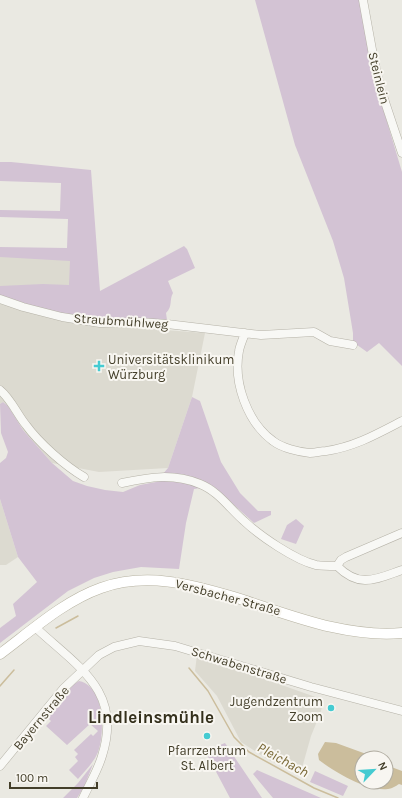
<svg xmlns="http://www.w3.org/2000/svg" width="402" height="798" viewBox="0 0 402 798" font-family="Karla,sans-serif">
<style>
.built{fill:#dcdad0}
.green{fill:#d3c3d4}
.water{fill:#cbbd9c}
.lines{fill:none;stroke-linecap:round;stroke-linejoin:round}
.stream{stroke:#cbbd9c;stroke-width:1.5}
.minor-casing{stroke:#b5b2a7;stroke-width:9}
.major-casing{stroke:#b6b2a1;stroke-width:11}
.minor{stroke:#f8f8f5;stroke-width:8}
.major{stroke:#fff;stroke-width:10}
.poi-dot{fill:#45cbd1;stroke:#f8f6f1;stroke-width:1.5}
.labels{text-anchor:middle;dominant-baseline:central;stroke-width:4;stroke-linejoin:round;paint-order:stroke}
.street-label{font-size:13px;fill:#433e29;stroke:#f8f6f1}
.poi-label{font-size:13px;fill:#433e29;stroke:#f8f6f1;text-anchor:start}
.water-label{font-size:14px;font-style:italic;fill:#763;stroke:#f8f6f1}
.district-label{font-size:17px;font-weight:bold;fill:#34301c;stroke:#f8f6f1}
</style>
<rect width="100%" height="100%" fill="#eae9e2"/>
<!-- built -->
<path class="built" d="M0 254 74 258 84 324 205 333 192 397 168 468 99 472 52 463 23 430 8 406 3 402 0 404Z
M0 499 18 557 6 565H0Z
M197 655 324 700 320 714 311 736 300 775 267 759 241 742 217 696 195 671Z"/>
<!-- green -->
<path class="green" d="M255 0H364L382 105 402 172V366L379 343 367 352 353 342V333L344 278 333 241 295 145Z
M0 162H11L91 170 100 291 184 246 187 249 195 268 168 281 173 293C169 300 173 306 166 313L167 320H102L33 308 0 295V286L43 284 69 285 70 261 0 257V247L67 248 68 219 0 217V210L60 211 61 183 0 181Z
M192 397 200 401 221 462 240 493 258 511H271V515L254 523 213 486 194 489 186 523 179 569 141 567 113 572 94 578 68 591 0 643V628L16 616 13 604 37 582 18 557 0 499V463L6 458 8 452 1 433 0 404 3 402 8 406 23 430 52 463 73 481 87 486 105 490 123 492 140 485 156 482 168 468Z
M296 519 304 526 296 544 281 539 287 525Z
M79 681C105 686 105 733 98 752 94 762 85 771 78 779L69 770 78 761 75 757 78 754 74 750 91 734 93 736 98 731 90 724 67 745 46 726 51 721 46 716 74 684Z
M225 743 262 798H230L205 751Z
M93 764 84 787 77 798H63L78 783Z
M257 770 321 798H273L253 774Z
M315 771 348 786 343 796 310 782Z"/>
<!-- water -->
<path class="water" d="M325 742 336 743 369 755 373 758H362V782H386V765L402 771V785L399 784C396 786 391 789 388 789 367 792 335 772 319 760L318 754Z"/>
<g class="lines">
<!-- stream -->
<path class="stream" d="M56 628 78 616
M189 668 208 691 234 737 249 752 314 788 338 798
M0 686 14 670"/>
<!-- minor casing -->
<g class="minor-casing">
<path id="minor" d="M363 0 373 55 380 87 402 153
M0 299 23 307 62 317 100 323 139 322 167 324 261 335 314 332 330 341 353 345
M245 333C243 339 240 345 239 351 233 382 247 422 273 441 282 448 299 452 310 453 315 453 321 451 326 451 354 447 377 434 402 421
M0 390C11 399 17 414 26 425 39 443 65 466 84 477
M122 483C150 477 173 473 200 484 218 491 230 509 244 521 260 536 295 560 316 565 323 566 330 566 337 566 360 589 376 579 402 570
M337 566 341 560 346 557 402 533
M36 628C78 667 123 691 102 756 98 770 89 785 83 798
M0 766 63 689 99 655 114 647 139 641 175 646 311 687 402 711"/>
</g>
<!-- major casing -->
<g class="major-casing">
<path id="major" d="M0 654C31 631 64 601 101 588 146 572 190 584 234 597 288 614 344 638 402 633"/>
</g>
<!-- minor -->
<use href="#minor" class="minor"/>
<!-- major -->
<use href="#major" class="major"/>
</g>
<!-- markers -->
<g class="poi-dot">
<path d="M97 360h4v4h4v4h-4v4h-4v-4h-4v-4h4z"/>
<circle cx="331" cy="708" r="4"/>
<circle cx="207" cy="736" r="4"/>
</g>
<g class="labels">
<!-- street labels -->
<g class="street-label">
<text transform="translate(379 78) rotate(76)">Steinlein</text>
<text transform="translate(121 321) rotate(4)">Straubmühlweg</text>
<text transform="translate(228 597) rotate(15)">Versbacher Straße</text>
<text transform="translate(239 665) rotate(17)">Schwabenstraße</text>
<text transform="translate(41 718) rotate(-50)">Bayernstraße</text>
</g>
<!-- poi labels -->
<g class="poi-label">
<text x="108" y="359">Universitätsklinikum<tspan x="108" dy="15">Würzburg</tspan></text>
<text x="323" y="701" text-anchor="end">Jugendzentrum<tspan x="323" dy="15">Zoom</tspan></text>
<text x="207" y="750" text-anchor="middle">Pfarrzentrum<tspan x="207" dy="15">St. Albert</tspan></text>
</g>
<!-- water labels -->
<g class="water-label">
<text transform="translate(283 760) rotate(29)">Pleichach</text>
</g>
<!-- district labels -->
<g class="district-label">
<text x="151" y="717">Lindleinsmühle</text>
</g>
</g>
<!-- north arrow -->
<g transform="translate(374 770) rotate(65)"><circle r="19" fill="#f8f6f1" stroke="#b0aca1"/>
<path d="M0-3L7 15L0 10L-7 15Z" fill="#45cbd1"/>
<text y="-6" font-size="11" font-weight="bold" text-anchor="middle" fill="#433e29">N</text>
</g>
<!-- scale -->
<path d="M10 782v6h87v-6" fill="none" stroke="#433e29" stroke-width="2"/>
<text x="16" y="782" font-size="12" fill="#433e29" stroke="#f8f6f1" stroke-width="3" paint-order="stroke">100 m</text>
</svg>
